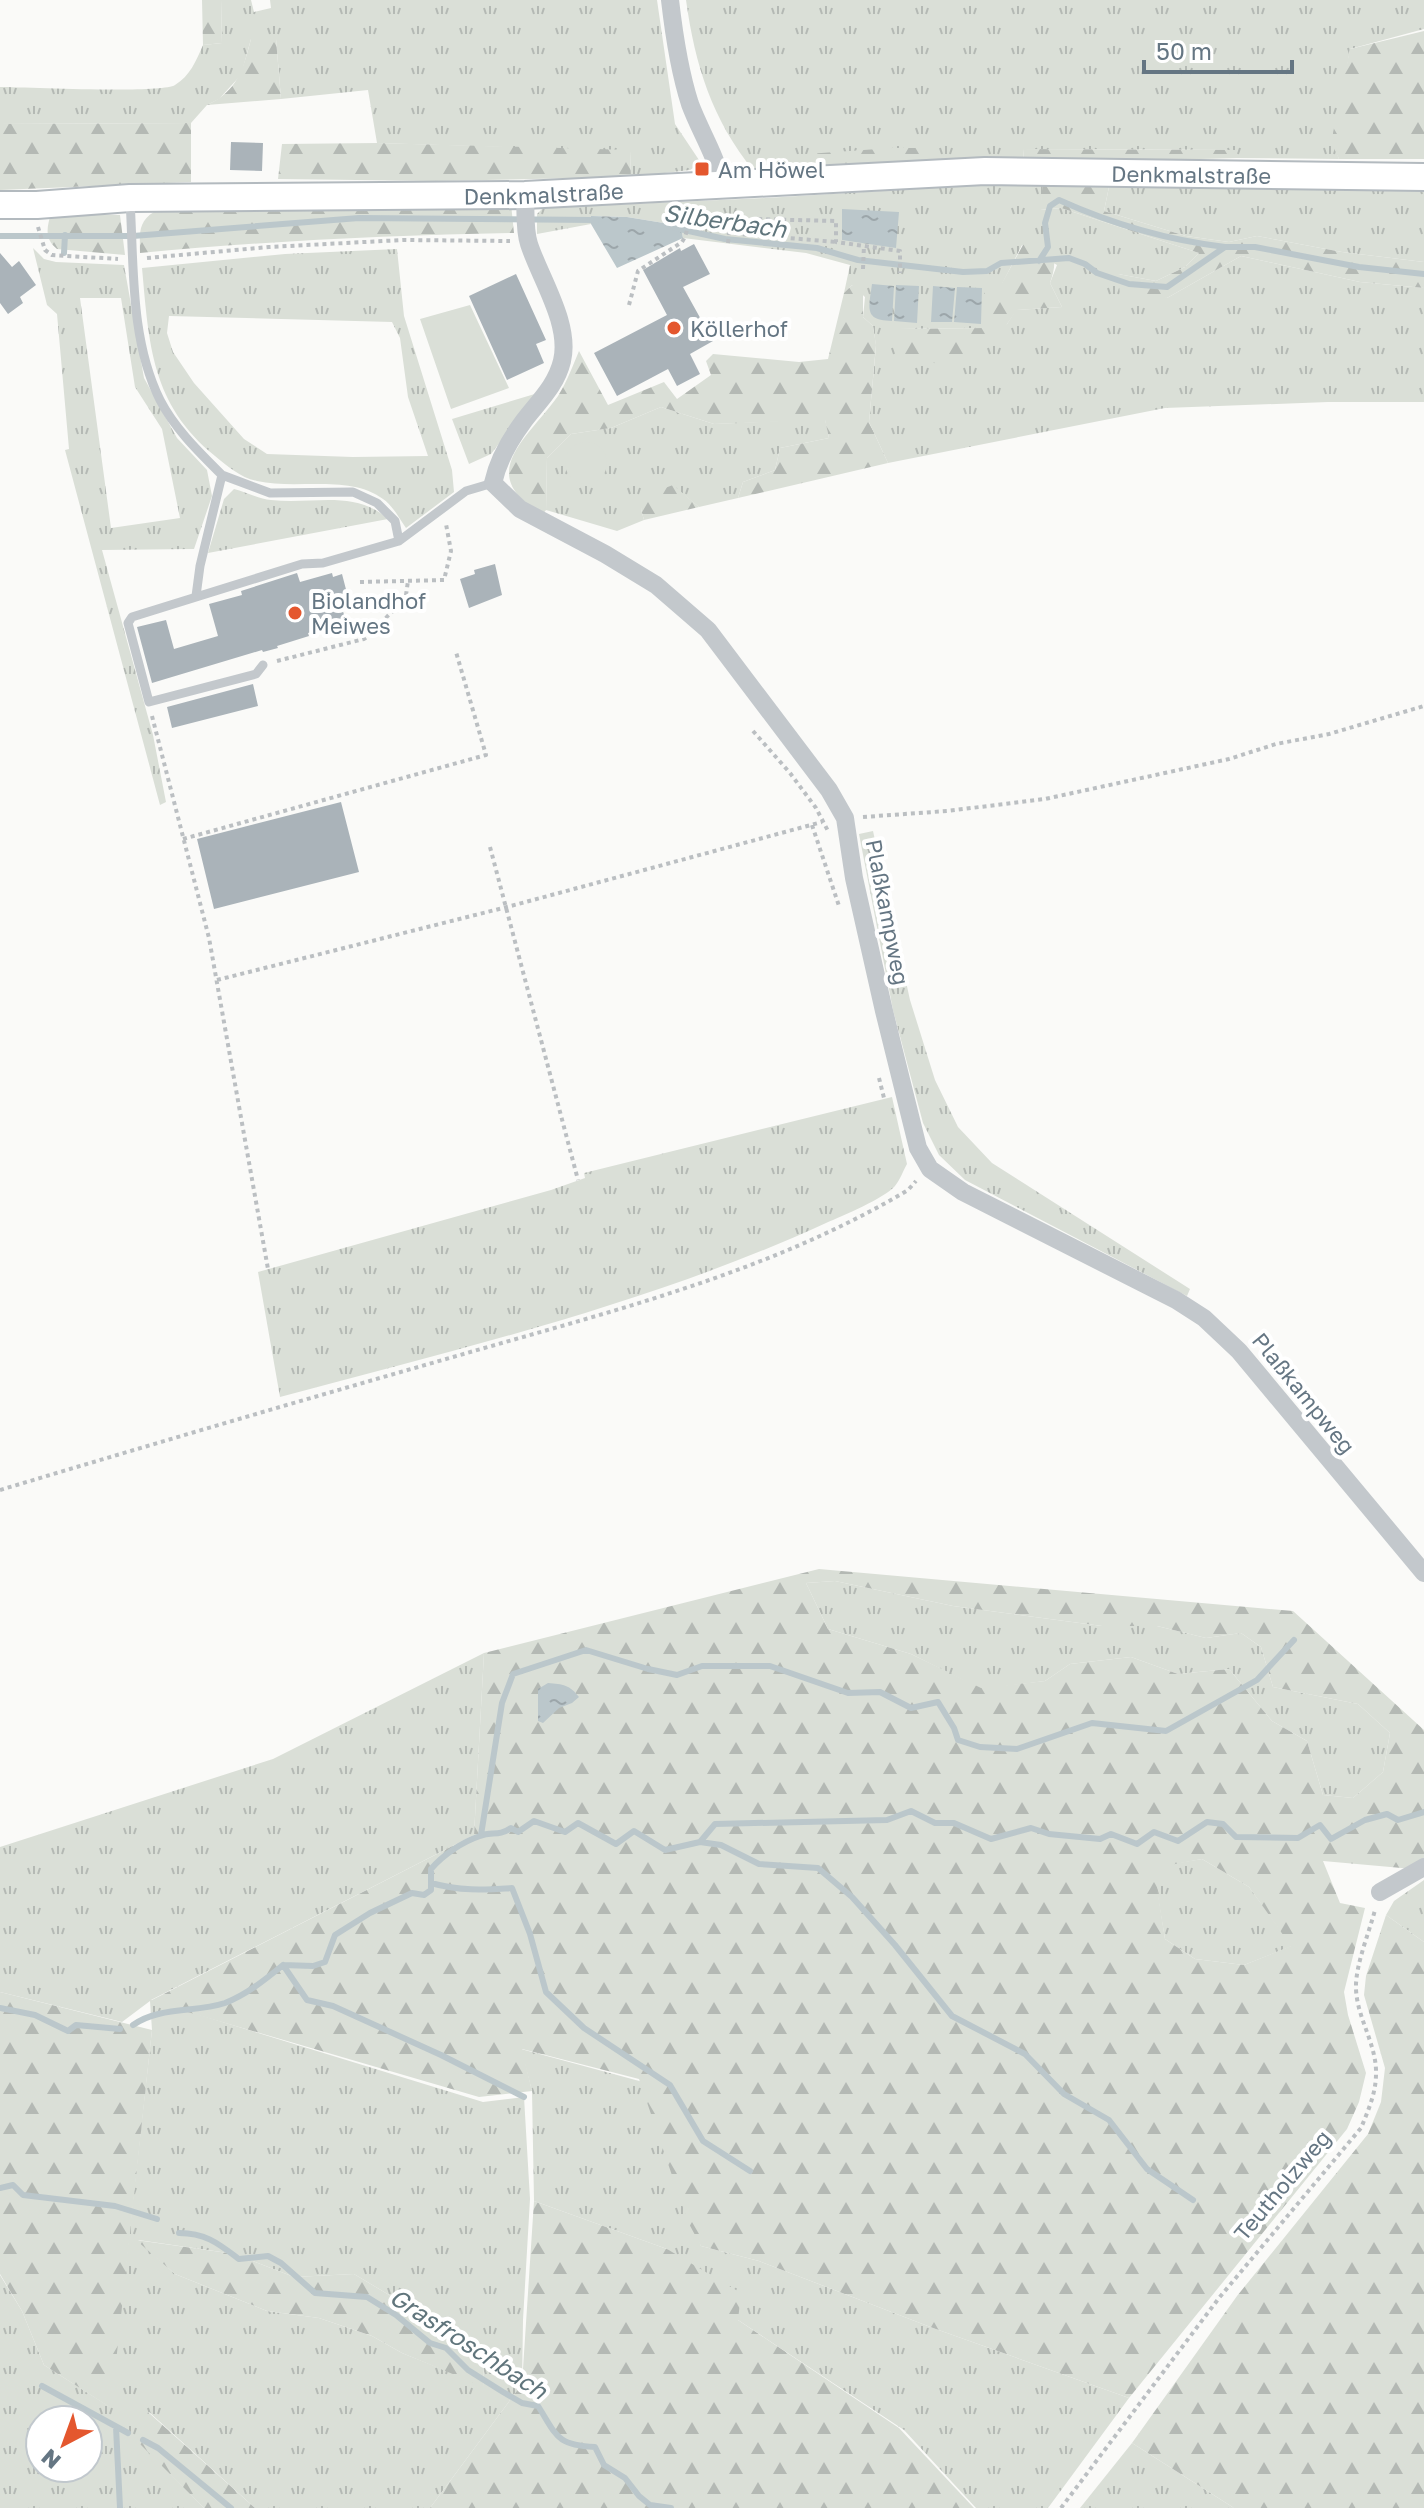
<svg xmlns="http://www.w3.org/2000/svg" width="1424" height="2508" viewBox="0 0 1424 2508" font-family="'Golos Text',sans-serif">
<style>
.grass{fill:url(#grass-tufts);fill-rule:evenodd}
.forest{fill:url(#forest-firs);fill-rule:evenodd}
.garden{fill:#dadfd7}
.water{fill:url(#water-ripples)}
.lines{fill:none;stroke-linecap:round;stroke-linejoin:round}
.stream{stroke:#bbc7cb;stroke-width:6}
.building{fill:#aab3b9}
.secondary-casing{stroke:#b3babf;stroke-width:30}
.path{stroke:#bbbfc2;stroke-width:4;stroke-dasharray:4 4;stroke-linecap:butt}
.service{stroke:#c3c8cc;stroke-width:9}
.minor{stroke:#c3c8cc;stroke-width:18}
.secondary{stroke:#fff;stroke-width:26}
.poi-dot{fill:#e4572e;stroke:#fff;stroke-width:3}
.labels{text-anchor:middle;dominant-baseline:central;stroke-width:8;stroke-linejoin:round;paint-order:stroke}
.poi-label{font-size:22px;fill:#657683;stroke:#fff;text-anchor:start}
.street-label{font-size:22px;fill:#657683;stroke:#fff}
.water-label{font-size:24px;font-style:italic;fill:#60757c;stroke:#fff}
</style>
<defs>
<pattern id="grass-tufts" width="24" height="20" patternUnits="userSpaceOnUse" patternTransform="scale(2)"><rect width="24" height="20" fill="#dadfd7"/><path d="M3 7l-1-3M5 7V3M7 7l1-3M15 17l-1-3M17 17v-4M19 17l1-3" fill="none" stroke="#b4b9b4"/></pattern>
<pattern id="forest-firs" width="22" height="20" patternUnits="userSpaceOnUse" patternTransform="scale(2)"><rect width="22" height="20" fill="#dadfd7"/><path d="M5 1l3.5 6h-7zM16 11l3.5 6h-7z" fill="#b4b9b4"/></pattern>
<pattern id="water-ripples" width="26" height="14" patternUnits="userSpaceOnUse" patternTransform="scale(2)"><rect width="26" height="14" fill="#bbc7cb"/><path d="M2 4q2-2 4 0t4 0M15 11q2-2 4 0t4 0" fill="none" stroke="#9ca6aa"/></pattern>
</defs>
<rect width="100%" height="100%" fill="#fafaf8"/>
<!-- grass -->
<path class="grass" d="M221 0H251L254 12 271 8 270 0H657L675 124 701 163 690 170 631 177 630 151 377 143 368 90 281 99 276 39H251L241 75 219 99 207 105 191 123 0 124V87C26 87 161 94 175 85 190 76 196 61 203 45L222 43Z
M686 0H1424V29L1350 49 1334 146 1339 159 1237 158 1236 150 1023 149 1024 164 779 157 778 172 754 171C712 120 695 65 686 0Z
M1043 181 1041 210 1061 208 1199 253 1185 267 1156 281 1118 274 1167 298 1241 256 1360 282 1424 288V402H1328L1165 408 888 463 869 422 876 346 873 326 863 317 865 297 852 285 844 293 850 265 806 253 683 238 681 228 676 225 627 217 592 216 591 224 537 234V214L543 208 766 198ZM1022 245 1057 265 1050 283 1062 307 1016 310 1007 324 897 353 900 329 985 328 1002 284Z
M1110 182 1424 190V262L1342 252 1257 236 1229 242 1186 236 1104 211Z
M33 248 44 259 56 262 124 265 144 378 177 438 207 470 212 496 194 549 102 550 153 735 166 802 160 805 65 450 69 449 57 314 47 305ZM80 298H121L135 387 162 429 180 518 111 528Z
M397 249 404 316 452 470 454 492 406 528C399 518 393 506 383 499 350 474 295 490 257 481 241 478 227 466 215 456 151 404 149 344 142 268L285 254ZM169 316 392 322 400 338 408 397 428 456 353 457 267 454 244 439 194 383 173 352 167 333Z
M538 393 491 454 469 464 452 419Z
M661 407 714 424 825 419 829 438 780 448 775 470 743 482 738 498 699 507 673 486 641 509 644 520 617 531 546 510 547 458 571 434 611 428Z
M234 489C246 492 259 499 271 500 312 505 355 489 388 519L208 553 224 499Z
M873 831 910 1000 935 1080 958 1127 992 1163 1190 1289 1187 1296 965 1180 939 1155 923 1123 893 1010 859 834Z
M892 1097 907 1164C903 1171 900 1180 895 1186 885 1198 842 1216 826 1223 652 1303 463 1348 280 1397L258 1272 551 1190 585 1178 584 1173Z
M835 1581 953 1606 1102 1626H1157L1206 1638 1241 1633 1261 1647 1273 1687 1358 1704 1390 1733 1383 1772 1353 1798 1323 1795 1307 1741 1272 1721 1229 1669 1178 1674 1131 1657 1070 1664 1045 1681 981 1689 911 1654 828 1629 806 1583Z
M484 1653 474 1835 151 2000 483 2102 524 2097 530 2199 523 2320 522 2384 430 2508H255L149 2412 141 2444 204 2508H0V2275L22 2311 44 2365 110 2407 152 2030 150 2001 122 2022 0 1992V1847L273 1759ZM138 2240 235 2254 294 2277 354 2274 483 2351 484 2386 402 2353 372 2336 319 2318 267 2311 175 2274ZM40 2420H88V2468H40Z
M1202 1859 1249 1887 1292 1946 1244 1965 1195 1959 1165 1939 1153 1867Z
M1424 1880V1942L1386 1915 1394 1901Z
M521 2049 643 2082 701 2246 759 2261 933 2328 1129 2398 1048 2508H976L904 2430 738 2320 667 2249 534 2201 532 2091Z
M1132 2443 1234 2508H1080Z"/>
<!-- forest -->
<path class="forest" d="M202 0H221L222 43 203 45Z
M1424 31V159H1339L1333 146V133L1350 49Z
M251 39H276L281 99 207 105C238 91 243 69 251 39Z
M191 123V182L0 190V124Z
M377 143 630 150 631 177 436 181 278 179 282 144Z
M892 148H934V163L778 172 779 156Z
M1023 149 1237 150V158L1024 164Z
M1043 181 1110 182 1104 211 1186 236 1229 242 1257 236 1342 252 1424 262V288L1360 282 1241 256 1167 298 1120 295 1118 274 1156 281 1185 267 1199 253 1061 208 1040 210Z
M511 204 514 233C389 235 265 241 140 253 140 236 137 222 154 212Z
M51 213 120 215 125 255 57 249C44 238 47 228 51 213Z
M1042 236C1056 253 1057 263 1050 283L1062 307 1017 310 1007 324 981 349 947 366 896 354 899 329 985 328 984 286 1002 283 1023 245Z
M852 285 863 290V317L873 326 876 345 869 422 888 463 738 498 743 482 775 470 780 448 829 438 825 420 714 424 661 407 611 428 571 434 547 458 546 510 543 514C473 475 528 438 558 396 567 382 573 365 579 351L608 405 664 382 677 399 711 375 706 361 713 354 799 362 828 359 844 293Z
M673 485 699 507 644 520 641 509 649 494Z
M819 1569 1293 1611 1424 1730V1870L1323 1861 1340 1903 1365 1908 1344 1992 1348 2015 1366 2073 1359 2102 1347 2129 1129 2398 933 2328 759 2261 701 2246 688 2222 639 2079 522 2049 532 2091 479 2097 150 2001 474 1835 484 1653ZM835 1581 953 1606 1102 1626H1157L1206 1638 1241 1633 1261 1647 1273 1687 1358 1704 1390 1733 1383 1772 1353 1798 1323 1795 1307 1741 1272 1721 1229 1669 1178 1674 1131 1657 1070 1664 1045 1681 981 1688 911 1654 828 1629 806 1583ZM1202 1859 1249 1887 1291 1946 1244 1965 1195 1959 1165 1939 1154 1868Z
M1386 1915 1424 1942V2508H1234L1132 2443 1237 2296 1368 2134 1381 2102 1385 2068 1364 1995 1366 1976Z
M0 1992 152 2030 111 2408 44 2365 22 2311 0 2274Z
M534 2201 667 2249 741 2293 738 2320 899 2428 974 2508H430L522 2384Z
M136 2240 235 2254 294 2277 354 2274 483 2351 484 2387 402 2353 372 2336 319 2318 267 2311 175 2274Z
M148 2412 255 2508H204L140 2444Z"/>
<!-- garden -->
<path class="garden" d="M470 305 509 388 451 409 420 319Z
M565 463a21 21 0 1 1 42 0a21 21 0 1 1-42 0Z"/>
<!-- water -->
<path class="water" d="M842 209 899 212 896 248 842 240Z
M591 216 627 217 676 225 681 228 683 238 617 268 591 224Z
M872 284 894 286 892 321C863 321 869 307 872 284Z
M896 285 919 286 917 323 894 321Z
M933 286 955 288 952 322H931Z
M957 287 982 288 981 324 954 322Z
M548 1683C563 1684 570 1685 579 1697L572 1703 559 1708 543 1723 538 1721V1689Z"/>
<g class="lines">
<!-- stream -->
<path class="stream" d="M675 228 725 239 817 248 858 260 963 272 987 271 1001 263 1069 258 1085 264 1097 273 1129 284 1167 287 1225 247H1255L1359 267 1424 274
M0 236H133L359 218 596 220
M64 253 65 235
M1039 261 1048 247 1045 223 1050 206 1059 200C1112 224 1167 240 1225 247
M481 1835 502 1703 513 1674 586 1650 648 1669 677 1675 702 1666H770L848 1693 880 1692 911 1708 938 1702 954 1728 958 1740 980 1747 1017 1749 1092 1723 1166 1731 1257 1680 1294 1640
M700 1842 721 1845 759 1864 818 1868 852 1897 895 1945 952 2016 1025 2054 1064 2094 1109 2120 1147 2169 1193 2200
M431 1883C459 1891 483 1890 512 1888L530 1934 546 1992 584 2028 670 2085 703 2141 750 2171
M283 1965 307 2000 333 2006 441 2055 524 2097
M0 2008 35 2015 68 2031 76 2025 120 2029
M133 2025C160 2006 195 2013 225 2003 246 1995 266 1979 283 1965L313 1966 325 1962 335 1935 370 1913 412 1893 424 1895 431 1890V1869C443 1855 462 1842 480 1836 492 1831 498 1837 511 1828L518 1832 534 1821 565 1832 578 1823 616 1844 634 1831 665 1850 700 1842 715 1824 887 1820 911 1811 935 1823H954L991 1839 1031 1828 1049 1834 1100 1839 1111 1834 1137 1844 1154 1832 1178 1841 1207 1822 1223 1824 1236 1837 1298 1838 1320 1825 1331 1839 1365 1820 1387 1814 1398 1820 1424 1812
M0 2188 13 2185 23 2195 115 2206 157 2219
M179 2233C206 2233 219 2244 239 2259L268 2256 281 2263 315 2293 367 2297 396 2315 430 2343 446 2348 468 2370 503 2392 522 2403 538 2406C557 2436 556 2445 595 2447L604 2465 625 2478 639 2496 650 2505 671 2508
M42 2386 128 2433
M116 2427 120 2508
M143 2440 158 2448 231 2508"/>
</g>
<!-- building -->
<path class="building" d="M231 142 263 143 262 171 230 170Z
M694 244 710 274 683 287 713 341 690 354 700 374 677 386 668 369 617 396 594 353 667 315 643 270 680 248 681 251Z
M0 253 12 267 19 261 36 285 20 297 23 303 8 314 0 303Z
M516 274 546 340 536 344 544 363 507 380 469 296Z
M495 564 502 595 469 608 460 579 475 574 474 570Z
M297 573 300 582 332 573 333 577 342 574 349 601 341 604 346 622 308 633 309 636 277 646 278 648 263 652 262 650 152 683 137 627 166 620 174 649 218 636 209 604 242 595 241 591Z
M253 684 258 706 172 728 167 707Z
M341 802 359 872 214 909 197 839Z"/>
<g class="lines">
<!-- secondary casing -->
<g class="secondary-casing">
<g id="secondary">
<path id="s1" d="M0 205H37L130 198 525 195 985 171 1424 177"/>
</g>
</g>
<!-- path -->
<path class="path" d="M688 223 748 224 754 219 836 221V242L900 251V273
M38 227 45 250 52 255 118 259
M728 243 729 233 836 242
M147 258 269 247 403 240 510 241
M863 269 864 245
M629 305 638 271 682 242C690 230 686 223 685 210
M360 582 444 580 451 551 446 524
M277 661 364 639C379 628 388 612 405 602L408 581
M152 716 209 938 268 1269
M753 731 790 773 816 808 828 831
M863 817 947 811 1045 799 1229 759 1276 744 1329 734 1424 706
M812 825 839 906
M183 839 486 755 456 652
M490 847 578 1180
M217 980 507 907 822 822
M879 1078 884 1098
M0 1490C153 1444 306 1399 460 1355 612 1311 771 1272 908 1190L916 1181
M1061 2508 1219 2298 1361 2128C1368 2111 1376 2093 1376 2074 1377 2045 1357 2018 1356 1989 1355 1966 1369 1933 1375 1910"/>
<!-- service -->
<path class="service" d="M130 200C134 265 130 340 160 400 175 429 199 452 222 475L200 566 196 596
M222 475 270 493 353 492 377 503 395 521 399 541
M263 665 256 674 149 702 128 623 132 617 302 564 323 563 399 541 466 491 493 483"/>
<!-- minor -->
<path class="minor" d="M670 0C674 35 679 70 690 104 700 131 716 155 722 184
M525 195C526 210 524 229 529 244 540 278 571 324 562 361 556 386 538 402 523 422 509 441 498 460 493 483L520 509 605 554 656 585 708 630 829 790 845 818 854 878 884 1011 918 1148 930 1169 963 1192 1176 1300 1204 1318 1239 1351 1424 1573
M1380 1892 1424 1867"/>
<!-- secondary -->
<use href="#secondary" class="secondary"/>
</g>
<!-- markers -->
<g class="poi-dot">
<rect x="694" y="161" width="16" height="16" rx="4"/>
<circle cx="674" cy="328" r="8"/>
<circle cx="295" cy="613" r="8"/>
</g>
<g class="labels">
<!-- poi labels -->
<g class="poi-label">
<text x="718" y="169">Am Höwel</text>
<text x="690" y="328">Köllerhof</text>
<text x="311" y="600">Biolandhof<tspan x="311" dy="25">Meiwes</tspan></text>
</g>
<!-- street labels -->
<g class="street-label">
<text stroke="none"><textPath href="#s1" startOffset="1192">Denkmalstraße</textPath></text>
<text stroke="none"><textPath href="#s1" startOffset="544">Denkmalstraße</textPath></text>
<text transform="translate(888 912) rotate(79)">Plaßkampweg</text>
<text transform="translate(1304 1393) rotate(51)">Plaßkampweg</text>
<text transform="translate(1282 2185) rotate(-50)">Teutholzweg</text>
</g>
<!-- water labels -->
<g class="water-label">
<text transform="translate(725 220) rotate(8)">Silberbach</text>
<text transform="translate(469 2343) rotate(33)">Grasfroschbach</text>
</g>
</g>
<!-- north arrow -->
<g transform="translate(64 2444) rotate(221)"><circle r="38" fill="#ffffff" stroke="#c1c8cd" stroke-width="2"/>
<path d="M0-6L14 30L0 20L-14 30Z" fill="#e4572e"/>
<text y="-12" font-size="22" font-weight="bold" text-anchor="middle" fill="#657683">N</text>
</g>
<!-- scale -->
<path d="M1144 60v12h148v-12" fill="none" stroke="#657683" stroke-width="4"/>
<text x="1156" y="60" font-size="24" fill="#657683" stroke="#ffffff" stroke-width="6" paint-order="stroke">50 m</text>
</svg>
